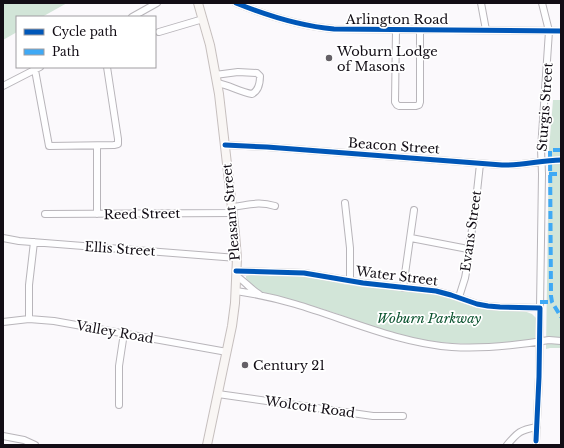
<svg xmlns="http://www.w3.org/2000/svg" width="564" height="448" viewBox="0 0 564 448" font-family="'Libre Baskerville',serif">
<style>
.green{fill:#d2e5d8}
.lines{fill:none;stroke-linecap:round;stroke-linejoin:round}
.minor-casing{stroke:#b8b5ba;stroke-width:8}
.major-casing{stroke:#c6bfbe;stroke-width:10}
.minor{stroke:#fefeff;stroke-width:6}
.major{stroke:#f9f6f4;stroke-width:8}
.quiet{stroke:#3fa9f5;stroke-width:4;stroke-dasharray:8 4;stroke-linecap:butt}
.cycleway-casing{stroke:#fff;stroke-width:8}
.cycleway{stroke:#0057b8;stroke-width:5}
.poi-dot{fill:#646066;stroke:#fff;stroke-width:1.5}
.labels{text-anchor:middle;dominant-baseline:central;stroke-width:3.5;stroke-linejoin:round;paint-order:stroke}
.street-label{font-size:13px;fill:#120d15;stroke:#fff}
.poi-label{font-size:13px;fill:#120d15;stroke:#fff;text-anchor:start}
.park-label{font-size:13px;font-style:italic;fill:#0c5430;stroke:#fff}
</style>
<rect width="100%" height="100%" fill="#fbf9fc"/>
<!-- green -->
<path class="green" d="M3 3H67L42 17H17V32L3 40Z
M553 100H561V348H550L546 349 549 149Z
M251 275 295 276 317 278 343 284 363 287 404 291 436 295 483 308 501 310 524 311 532 314 536 318 535 339C492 346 448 346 405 337 382 332 360 322 338 314 313 306 287 298 262 292L255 288 246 278V276Z"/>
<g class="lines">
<!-- minor casing -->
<g class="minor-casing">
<path id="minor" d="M236 3C268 16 299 26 334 29L561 31
M481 3 486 30
M132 17 157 3
M396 30 395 102 397 105 399 106H416L419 105 420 102V30
M159 32 203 19
M35 70 49 146 114 145 118 144V139L107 67
M215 75 238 72 257 73 260 76C260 83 258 91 252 94 240 92 229 85 217 83
M3 86 40 67
M225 145 267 147 502 165C522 166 541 160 561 160
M345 203 350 248V281
M232 207C249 205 258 201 275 206
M45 214 233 213
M97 214V146
M3 238 19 241 237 258
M411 238 468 249
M236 271 304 273 363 283 436 291 451 295 477 304 488 306 500 307 540 308 539 377 536 441
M236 276C245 281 250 289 259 294
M403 288 414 210
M236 291C256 294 275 298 295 304 346 319 398 343 452 347 483 349 519 345 549 340L561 341
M459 297 465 278 467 267 469 246 474 219 480 164
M540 308 542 174 541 149 549 31 542 3
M29 319V285L34 242
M3 322 29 319 54 321 227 352
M218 394 373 416H403
M119 405V366L124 333
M3 436 24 440 35 445
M507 445C518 432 520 430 537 427"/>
</g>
<!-- major casing -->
<g class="major-casing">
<path id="major" d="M198 3 210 45 219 94 235 234 237 258 235 303 232 326 207 445"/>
</g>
<!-- minor -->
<use href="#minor" class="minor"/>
<!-- major -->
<use href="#major" class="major"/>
<!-- quiet -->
<path class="quiet" d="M561 150H550L551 296 552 302 561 317
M549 174H561
M540 302H552"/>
<!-- cycleway casing -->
<g class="cycleway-casing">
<path id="cycleway" d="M236 3C268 16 299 26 334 29L561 31
M225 145 267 147 502 165C522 166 541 160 561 160
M236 271 304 273 363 283 436 291 451 295 477 304 488 306 500 307 540 308 539 377 536 441"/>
</g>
<!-- cycleway -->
<use href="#cycleway" class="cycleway"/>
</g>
<!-- markers -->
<g class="poi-dot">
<circle cx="329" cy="58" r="4"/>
<circle cx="245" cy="365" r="4"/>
</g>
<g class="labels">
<!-- street labels -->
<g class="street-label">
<text x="397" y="19">Arlington Road</text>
<text transform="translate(545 107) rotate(-86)">Sturgis Street</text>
<text transform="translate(394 146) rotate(4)">Beacon Street</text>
<text transform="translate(231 212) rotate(-95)">Pleasant Street</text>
<text transform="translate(142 214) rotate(-1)">Reed Street</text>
<text transform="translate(471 231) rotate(-82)">Evans Street</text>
<text transform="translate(120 249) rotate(4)">Ellis Street</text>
<text transform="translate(397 276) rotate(7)">Water Street</text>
<text transform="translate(115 332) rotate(10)">Valley Road</text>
<text transform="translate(310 407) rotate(8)">Wolcott Road</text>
</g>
<!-- poi labels -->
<g class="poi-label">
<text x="337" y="51">Woburn Lodge<tspan x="337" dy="15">of Masons</tspan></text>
<text x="253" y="365">Century 21</text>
</g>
<!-- park labels -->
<g class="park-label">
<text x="429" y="318">Woburn Parkway</text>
</g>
</g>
<!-- border -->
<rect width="564" height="448" fill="none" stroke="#120d15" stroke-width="8"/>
<!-- legend -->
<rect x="16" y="16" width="140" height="52" fill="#ffffff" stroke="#a09ea1"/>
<rect x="24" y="29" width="20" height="6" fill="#0057b8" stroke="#a09ea1"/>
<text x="52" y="36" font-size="12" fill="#120d15">Cycle path</text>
<rect x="24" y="49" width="20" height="6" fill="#3fa9f5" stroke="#a09ea1"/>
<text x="52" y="56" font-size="12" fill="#120d15">Path</text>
</svg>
